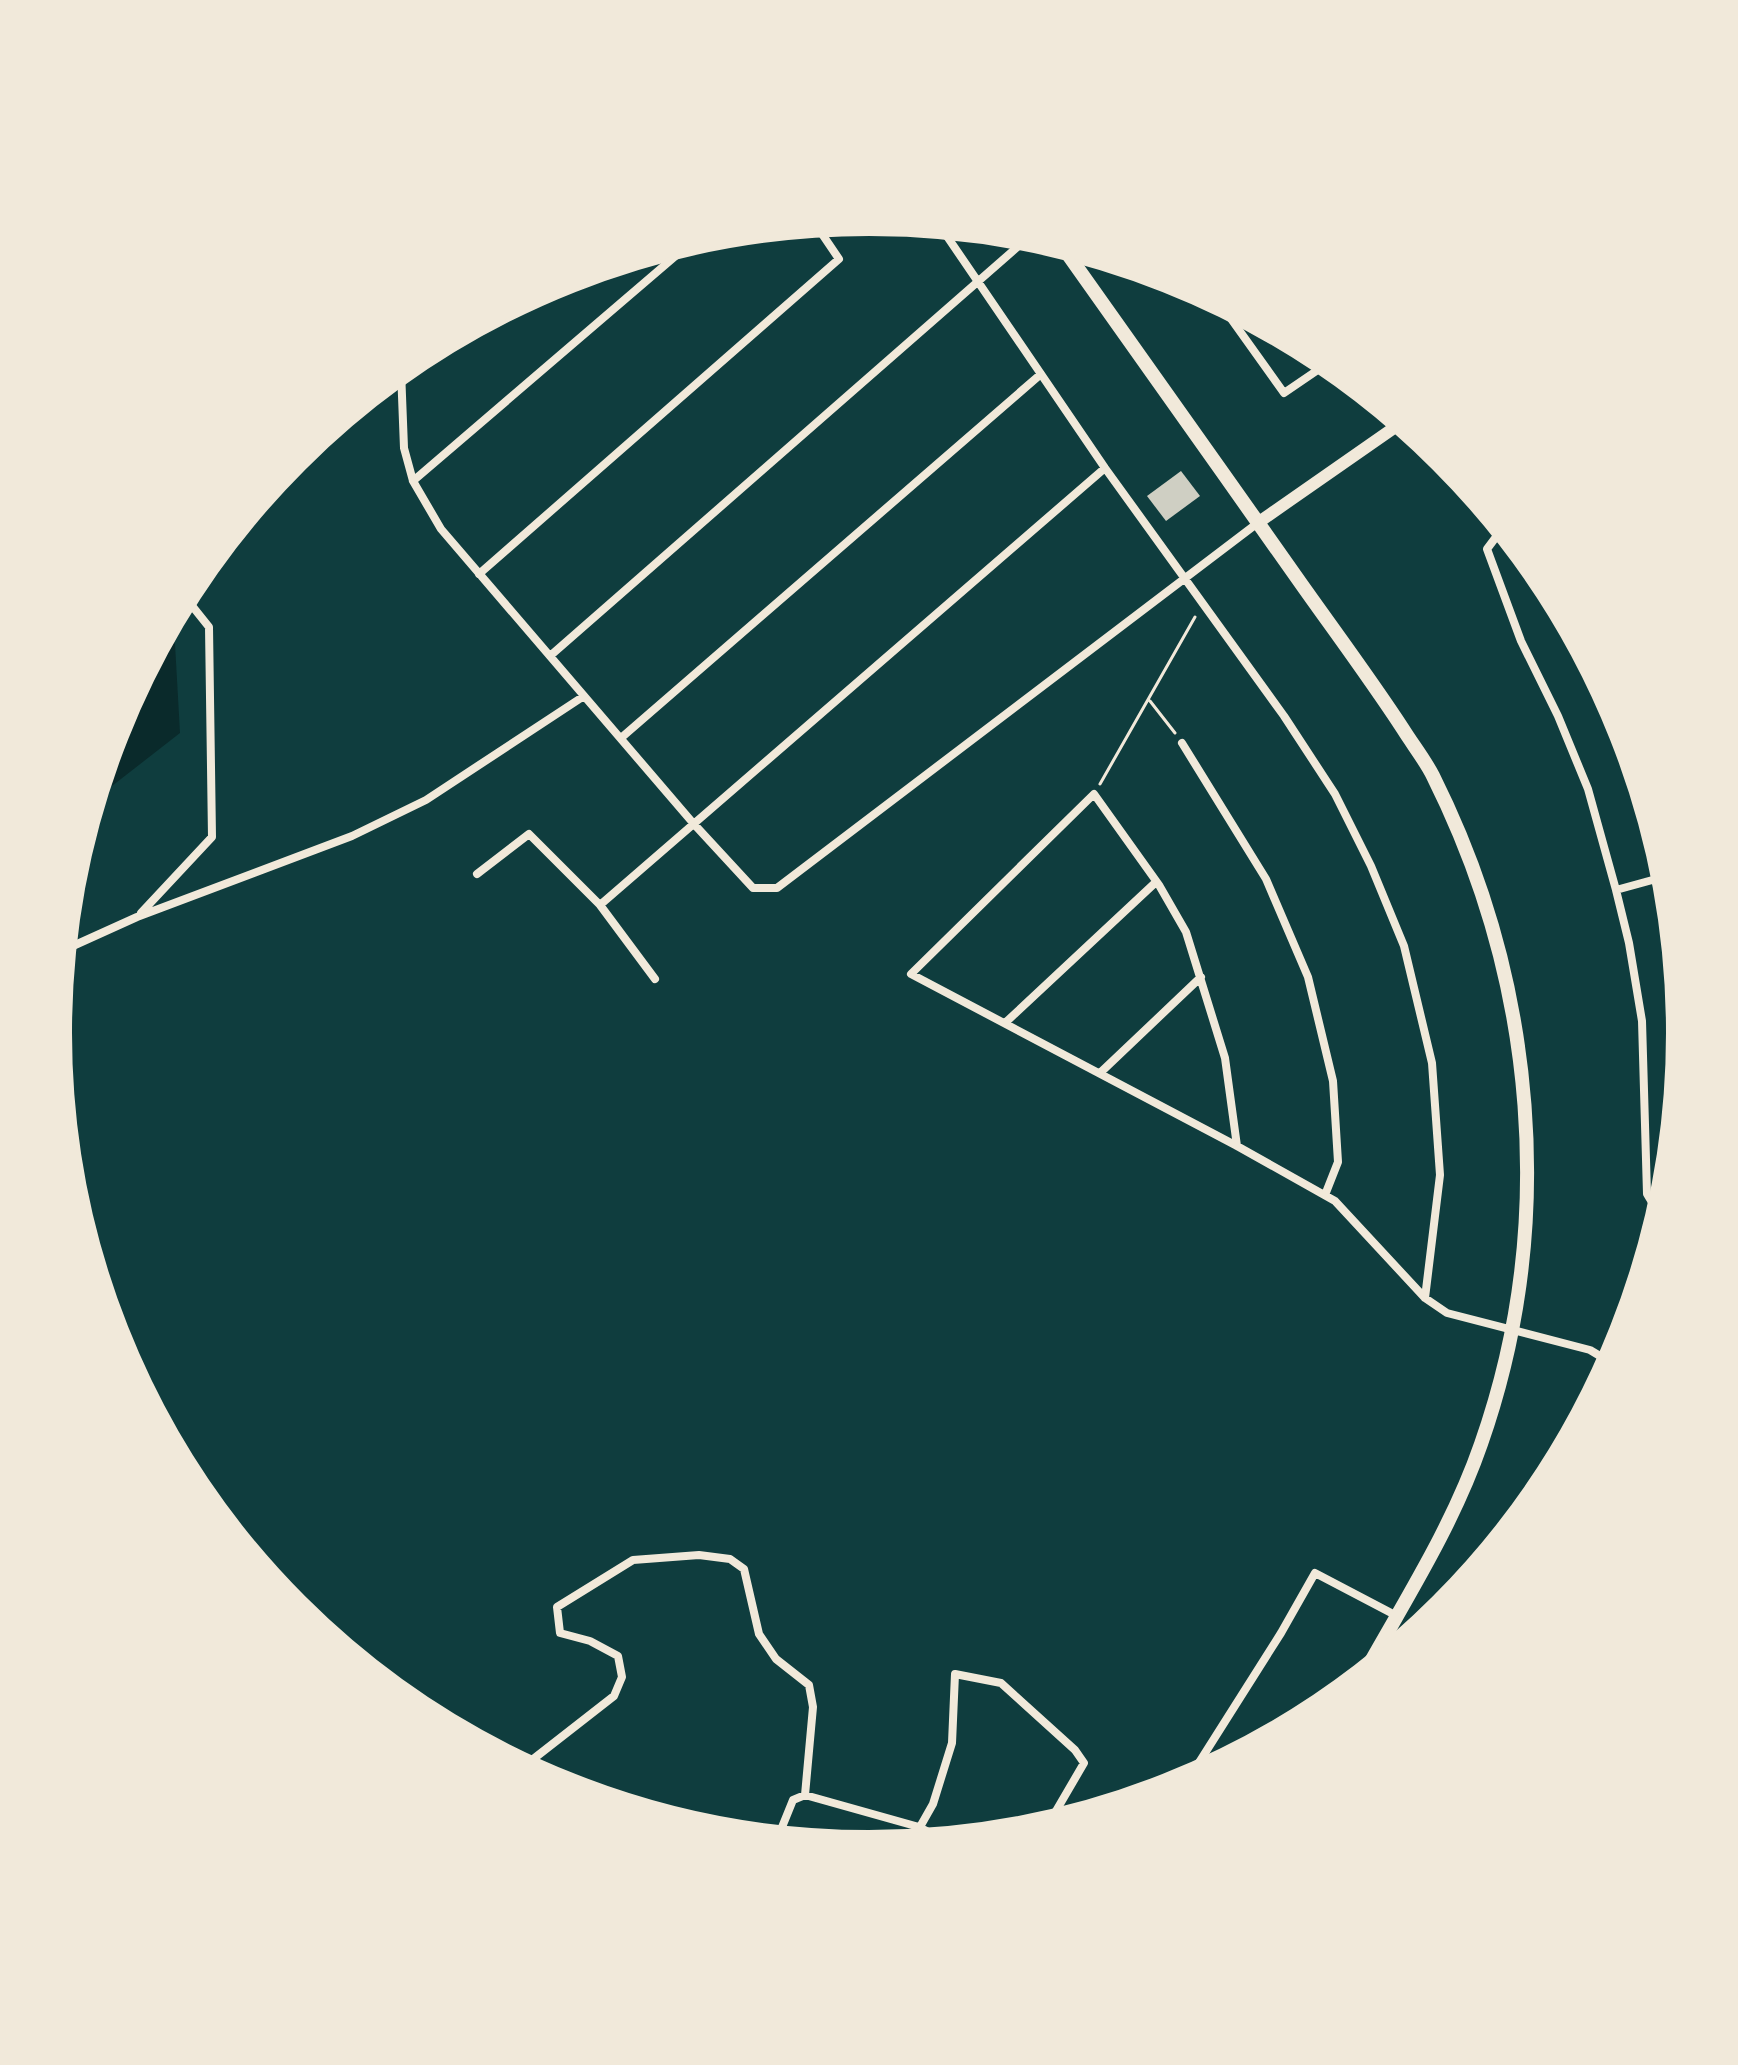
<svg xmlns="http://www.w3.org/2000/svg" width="1738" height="2065" viewBox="0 0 1738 2065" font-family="'Space Grotesk',sans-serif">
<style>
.water{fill:#0a2a2b}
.building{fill:#cfcfc3}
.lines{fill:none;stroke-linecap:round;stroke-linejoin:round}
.path{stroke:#f1e9da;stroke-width:3}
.minor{stroke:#f1e9da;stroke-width:8}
.tertiary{stroke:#f1e9da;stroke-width:12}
.secondary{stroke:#f1e9da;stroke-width:14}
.rim{fill:none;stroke:#f1e9da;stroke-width:4}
</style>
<rect width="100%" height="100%" fill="#0f3d3e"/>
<!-- water -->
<path class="water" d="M167 630 175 644 180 733 94 800 118 721Z"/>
<!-- building -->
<path class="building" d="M1181 471 1200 496 1166 521 1147 496Z"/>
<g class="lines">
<!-- path -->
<path class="path" d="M1150 701 1175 733
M1100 784 1195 617"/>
<!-- minor -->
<path class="minor" d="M940 226 1105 468 1284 716 1335 794 1371 866 1404 946 1432 1063 1440 1175 1425 1298
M1219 302 1284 393 1328 363
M401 370 404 448 413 481 441 529 693 823 753 888H777L1259 522
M413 481 693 241
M1502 529 1487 549 1521 641 1558 716 1588 789 1616 890 1629 943 1642 1021 1647 1194 1659 1214
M479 574 839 259 816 225
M550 656 1030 236
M621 738 1041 374
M1182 743 1266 879 1308 977 1333 1081 1338 1162 1325 1195
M477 874 529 834 600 905 655 979
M1616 890 1667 876
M600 905 1105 468
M141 913 212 837 209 627 185 597
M64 950 137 917 352 836 426 800 584 696
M1005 1023 1156 882
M1100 1073 1201 977
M1237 1146 1225 1058 1186 932 1159 885 1094 794 911 974 1237 1146 1335 1201 1425 1298 1447 1313 1590 1350 1610 1362
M528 1768 532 1760 614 1696 622 1677 618 1656 590 1641 560 1633 557 1607 633 1560 699 1555 730 1559 744 1569 759 1634 776 1659 809 1685 813 1707 805 1795
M1188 1780 1281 1633 1315 1573 1397 1616
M778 1837 793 1800 805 1795 919 1827 940 1838
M912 1841 933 1804 952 1743 955 1674 1001 1683 1075 1750 1084 1763 1049 1823"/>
<!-- tertiary -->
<path class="tertiary" d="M1259 522 1401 423"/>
<!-- secondary -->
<path class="secondary" d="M1062 246C1143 359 1222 472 1302 585 1336 633 1371 680 1403 729 1413 745 1425 760 1433 776 1536 982 1558 1225 1481 1444 1453 1525 1407 1597 1365 1672"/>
</g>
<!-- crop -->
<path d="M0 0H1738V2065H0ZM70 1033a799 799 0 1 1 1598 0a799 799 0 1 1-1598 0Z" fill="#f1e9da" fill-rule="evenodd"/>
<path class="rim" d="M70 1033a799 799 0 1 1 1598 0a799 799 0 1 1-1598 0Z"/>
</svg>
